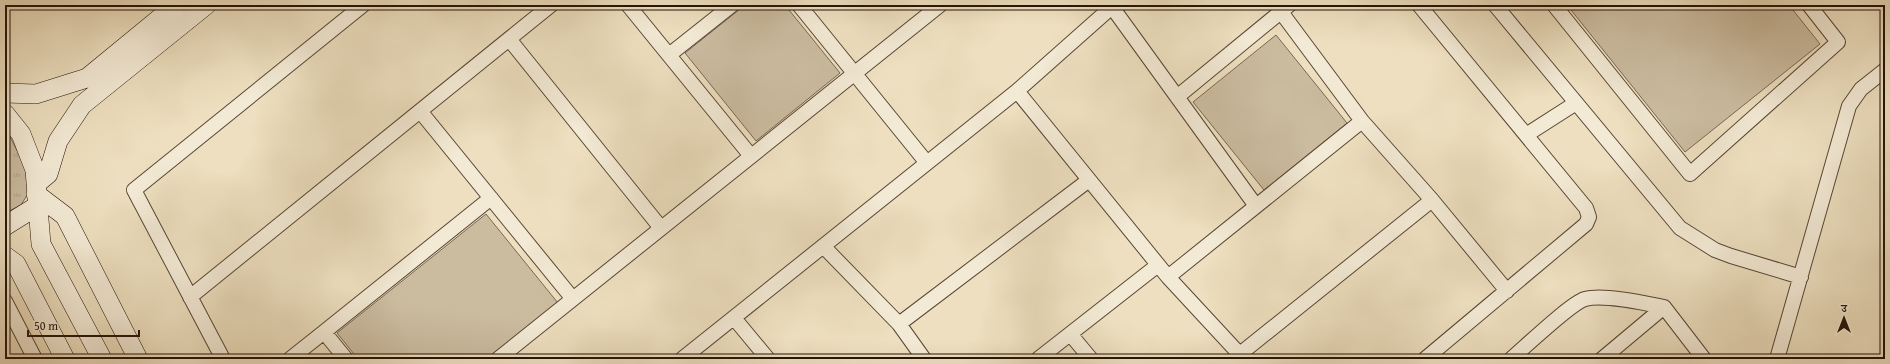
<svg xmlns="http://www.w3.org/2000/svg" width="1890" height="364" viewBox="0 0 1890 364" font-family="'Gentium Book Plus','Noto Serif Devanagari',serif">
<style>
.grass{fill:url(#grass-tufts);stroke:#786854}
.green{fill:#cbbca0;stroke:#786854}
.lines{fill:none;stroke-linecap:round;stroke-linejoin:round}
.street-casing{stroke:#574636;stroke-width:16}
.secondary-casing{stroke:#251308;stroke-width:20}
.street{stroke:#f3ead5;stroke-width:14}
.secondary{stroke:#f3ead5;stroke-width:19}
</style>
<defs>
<pattern id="grass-tufts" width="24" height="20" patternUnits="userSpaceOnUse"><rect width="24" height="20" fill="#cbbca0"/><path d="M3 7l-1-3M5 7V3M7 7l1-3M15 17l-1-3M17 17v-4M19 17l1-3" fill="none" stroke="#aea188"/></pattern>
</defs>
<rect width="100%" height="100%" fill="#eddfbf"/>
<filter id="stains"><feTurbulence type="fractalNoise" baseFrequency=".005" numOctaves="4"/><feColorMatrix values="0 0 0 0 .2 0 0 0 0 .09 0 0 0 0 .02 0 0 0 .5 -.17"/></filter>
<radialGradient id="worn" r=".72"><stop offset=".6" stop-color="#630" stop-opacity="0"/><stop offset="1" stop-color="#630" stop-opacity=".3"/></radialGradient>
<!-- grass -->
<path class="grass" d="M5 127 30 176 29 192 21 205 5 213Z"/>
<!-- green -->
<path class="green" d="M745 5H785L840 73 756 141 685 53Z
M1567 5H1789L1820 44 1685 152Z
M1276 35 1347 123 1264 190 1193 102Z
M486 214 558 303 488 359H358L337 333Z"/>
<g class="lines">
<!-- street casing -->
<g class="street-casing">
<path id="street" d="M628 5 751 156
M799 5 927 163
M1419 5 1586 208 1589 217 1586 224 1425 359
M1495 5 1680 228 1715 250 1731 256 1801 277
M1554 5 1690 174 1838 42 1809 5
M1112 7 1256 206
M1281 12 1362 121 1432 200 1507 291
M509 39 661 228
M669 55 732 5
M1017 91 1168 277 1244 359
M1177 97 1289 5
M420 111 573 299
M1526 135 1576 103
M823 246 899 324 924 359
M1168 277 1362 121
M190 297 551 5
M5 301 35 359
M734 318 768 359
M899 324 1089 180
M1071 335 1091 359
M1240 354 1432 200
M223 359 134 190 363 5
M290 359 324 332
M346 359 324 332 491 198
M498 359 940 5
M682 359 1017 91 1114 5
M1038 359 1158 265
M1511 359C1525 347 1571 303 1585 299 1604 294 1644 303 1664 307
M1602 359 1664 307 1704 359
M1777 359 1849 106 1861 89 1885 70"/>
</g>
<!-- secondary casing -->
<g class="secondary-casing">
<path id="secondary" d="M5 93 36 94 87 78 176 5
M5 114 21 134 35 170 41 244 102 359
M36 184 48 174 58 141 82 105 206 5
M36 194 65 216 138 359
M5 226 37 206
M5 256 16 264 65 359"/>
</g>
<!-- street -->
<use href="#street" class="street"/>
<!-- secondary -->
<use href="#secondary" class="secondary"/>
</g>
<!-- margin -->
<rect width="1890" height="364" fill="none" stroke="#eddfbf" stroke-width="20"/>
<rect x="6" y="6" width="1878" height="352" fill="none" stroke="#251308" stroke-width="2"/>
<rect x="10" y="10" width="1870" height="344" fill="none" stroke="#251308"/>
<!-- north arrow -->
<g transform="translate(1844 318)" stroke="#f3ead5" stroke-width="3" paint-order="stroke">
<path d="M0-3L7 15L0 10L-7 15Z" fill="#251308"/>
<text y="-6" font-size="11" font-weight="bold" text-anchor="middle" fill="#251308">उ</text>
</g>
<!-- scale -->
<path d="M28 330v6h111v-6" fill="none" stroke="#251308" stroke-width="2"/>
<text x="34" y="330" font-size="12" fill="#251308" stroke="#f3ead5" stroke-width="3" paint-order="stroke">50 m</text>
<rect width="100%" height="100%" filter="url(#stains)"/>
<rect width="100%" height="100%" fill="url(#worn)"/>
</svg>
